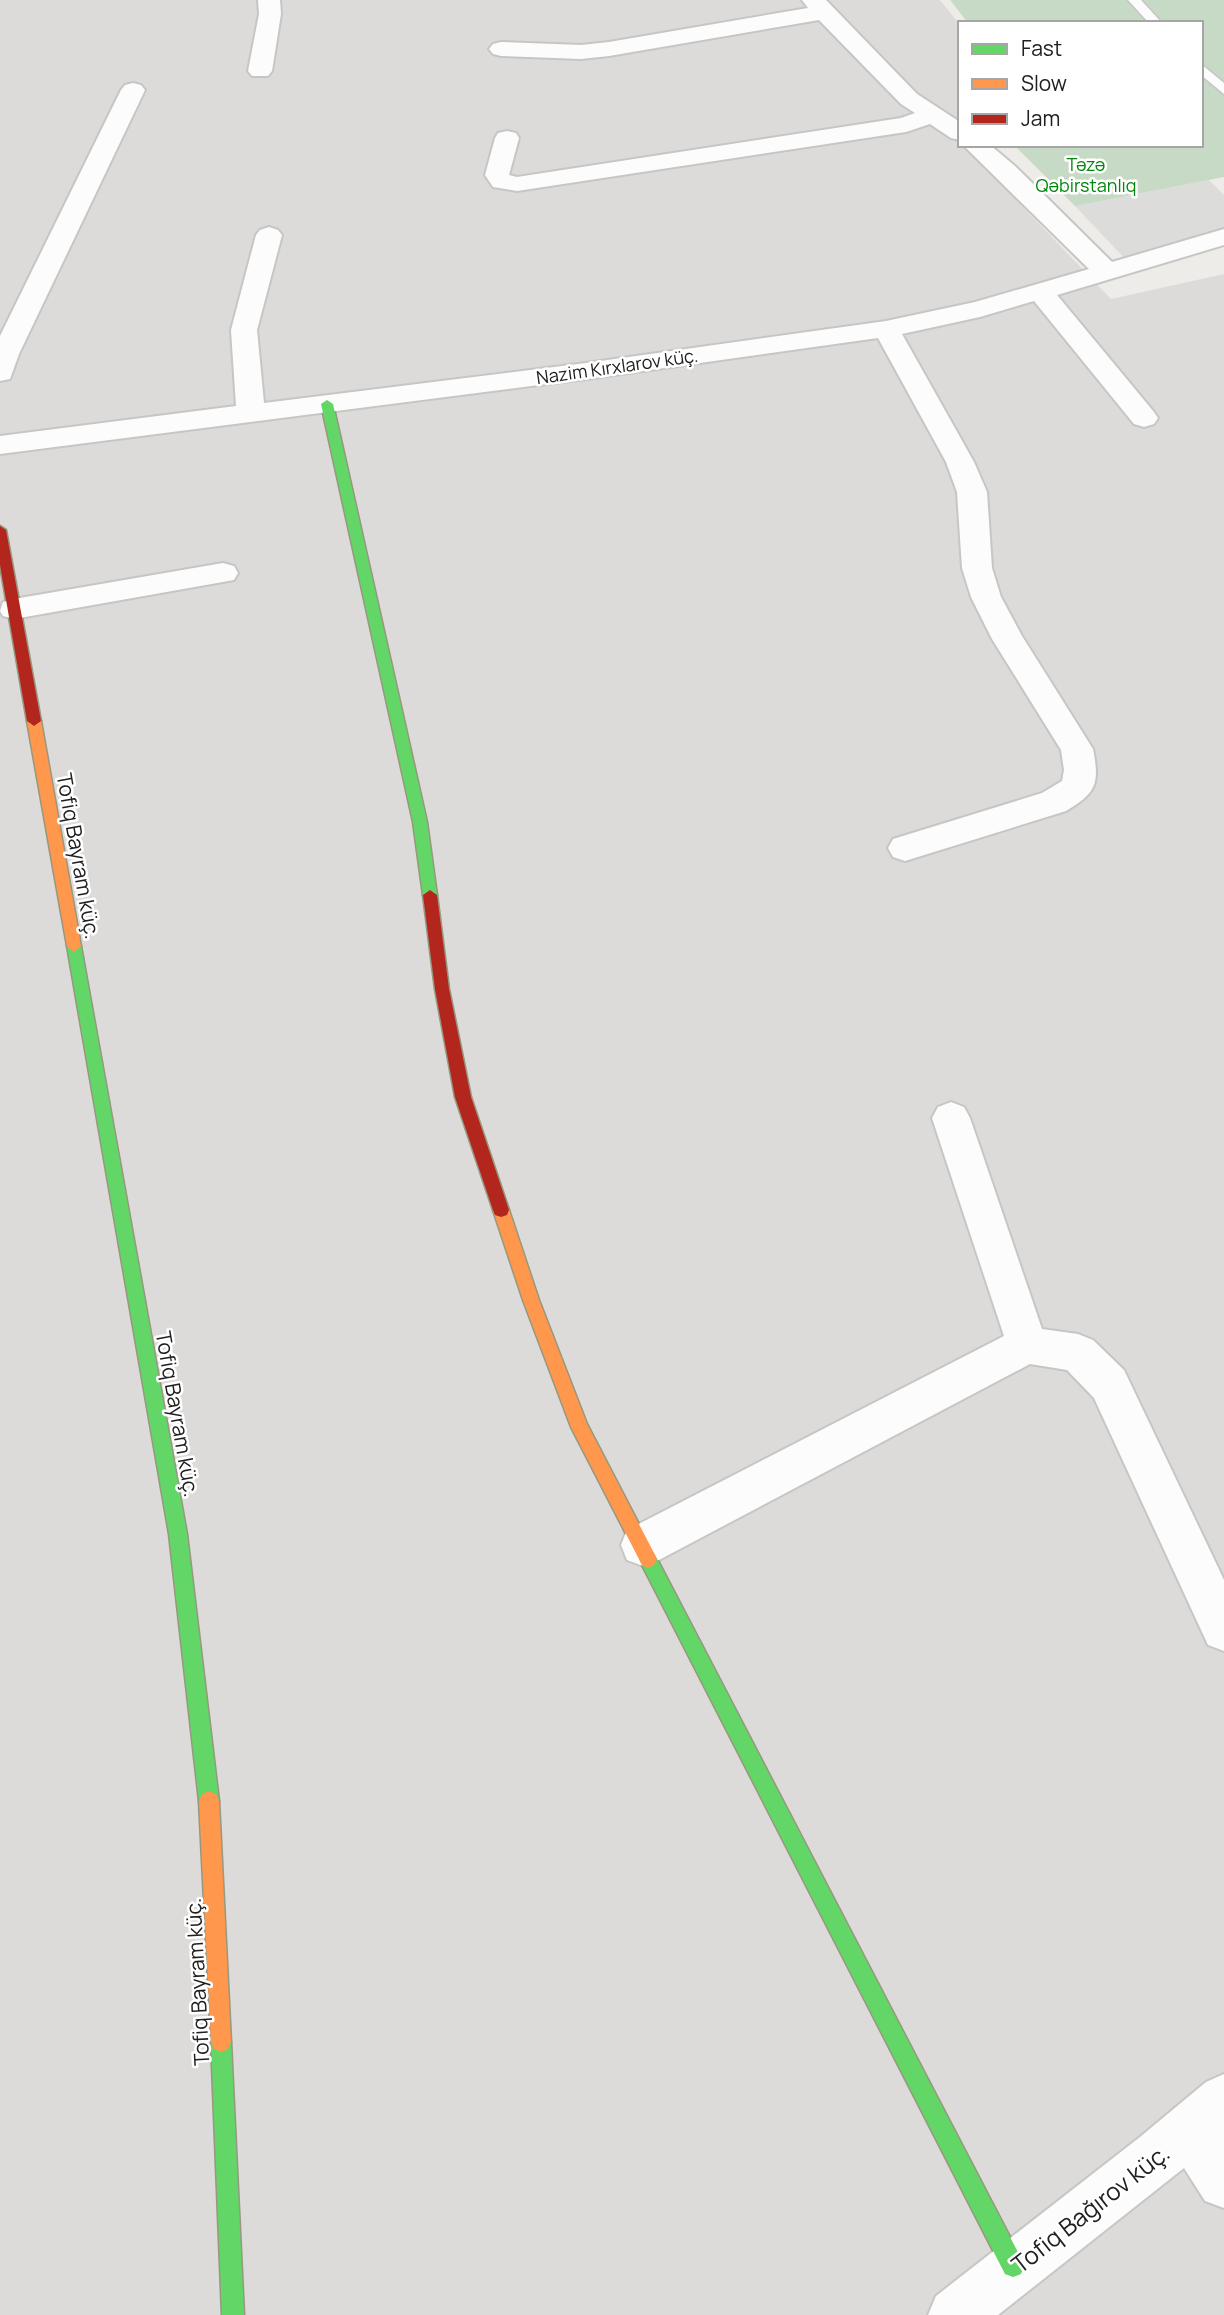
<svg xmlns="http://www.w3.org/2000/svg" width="1224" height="2315" viewBox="0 0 1224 2315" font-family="Manrope,sans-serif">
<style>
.residential{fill:#dddbd9}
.religious{fill:#dcdcda}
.cemetery{fill:#c6dac6}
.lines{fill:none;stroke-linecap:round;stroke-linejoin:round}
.lane-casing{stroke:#c7c6c4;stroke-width:3}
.street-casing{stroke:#c7c6c4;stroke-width:4}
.fast-casing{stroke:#97987f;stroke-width:3}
.slow-casing{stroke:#97987f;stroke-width:3}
.jam-casing{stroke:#97987f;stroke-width:3}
.lane{fill:#fcfcfc;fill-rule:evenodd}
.street{fill:#fcfcfc;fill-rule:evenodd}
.fast{fill:#63d668;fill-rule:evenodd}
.slow{fill:#ff974d;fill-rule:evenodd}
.jam{fill:#b3261e;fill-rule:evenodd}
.labels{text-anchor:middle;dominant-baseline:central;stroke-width:5;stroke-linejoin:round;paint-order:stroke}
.far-park-label{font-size:18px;fill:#05860f;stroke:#fff}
.far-street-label{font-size:18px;fill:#202020;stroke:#fff}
.street-label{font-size:21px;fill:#202020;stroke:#fff}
.near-street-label{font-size:24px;fill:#202020;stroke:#fff}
</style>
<rect width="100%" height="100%" fill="#eeece8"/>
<!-- residential -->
<path class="residential" d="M0 0H940L960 25V145H964L1111 299 1224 274V2315H0Z"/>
<!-- religious -->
<path class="religious" d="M1209 180 1224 195V237L1130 264 1075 206Z"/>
<!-- cemetery -->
<path class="cemetery" d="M950 0H1224V177L1075 206 1014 145H1201V23H968Z"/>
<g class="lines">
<!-- lane casing -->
<g class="lane-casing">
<path id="lane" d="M1128 0H1141L1162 23H1149Z
M1201 64 1224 83V94L1201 75Z"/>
</g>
<!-- street casing -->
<g class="street-casing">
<path id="street" d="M258 0H280L281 14 272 71 268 76H252L248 71 259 14Z
M802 0H826L917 94 960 122V140L951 138 930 124 906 132 517 191 493 187 485 175 495 138 498 133 507 131 516 133 519 138 509 175 517 177 901 118 915 113 901 104 819 20 609 56 581 59 501 56 493 54 489 49 493 44 501 42 581 45 609 42 808 8Z
M133 83 141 85 145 90 19 354 10 379 0 381V336L121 90 125 85Z
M963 145H990L1015 166 1112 262 1224 229V245L1057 295 1154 412 1158 418 1154 424 1144 427 1134 424 1034 301 980 317 902 334 974 462 987 492 992 568 1001 597 1022 636 1093 749C1100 784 1096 793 1066 811L905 861 893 857 888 848 893 839 1042 793 1062 781 1064 770 1061 750 992 639 971 597 962 568 957 492 946 462 878 338 586 379 0 454V436L236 406 231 330 256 235 260 230 269 227 278 230 282 235 257 330 264 403 586 363 886 321 975 302 1089 269Z
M223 563 234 566 238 573 234 580 14 619 3 616 0 611 3 602 14 599Z
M951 1102 964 1107 970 1118 1042 1329 1078 1334 1093 1340 1124 1370 1224 1580V1651L1208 1645 1094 1398 1067 1370 1030 1364 659 1560 643 1566 627 1560 621 1545 627 1530 1004 1336 932 1118 938 1107Z
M1224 2074V2208L1205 2201 1184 2168 998 2315H928L936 2296 1140 2137 1206 2082Z"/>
</g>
<!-- fast casing -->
<g class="fast-casing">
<path id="fast" d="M327 400 333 404 427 822 437 895 430 900 423 895 413 822 321 404Z
M74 940 81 946 187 1534 219 1801 216 1808 209 1811 202 1808 199 1801 169 1534 67 946Z
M648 1550 654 1553 1021 2258 1024 2266 1021 2274 1013 2277 1005 2274 642 1565 639 1559 642 1553Z
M221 2032 228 2035 231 2042 244 2315H222L211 2042 214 2035Z"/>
</g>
<!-- slow casing -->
<g class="slow-casing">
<path id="slow" d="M34 716 41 721 81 946 74 952 67 946 27 721Z
M501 1203 507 1205 509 1210 539 1300 587 1424 654 1553 657 1559 654 1565 648 1568 642 1565 571 1427 523 1300 493 1210 495 1205Z
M209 1791 216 1794 219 1801 231 2042 228 2049 221 2052 214 2049 211 2042 199 1801 202 1794Z"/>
</g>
<!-- jam casing -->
<g class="jam-casing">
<path id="jam" d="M0 526 6 530 41 721 34 726 27 721 0 565Z
M430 890 437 895 449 989 471 1097 509 1210 507 1215 501 1217 495 1215 493 1210 455 1097 435 989 423 895Z"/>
</g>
<!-- lane -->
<use href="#lane" class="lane"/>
<!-- street -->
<use href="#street" class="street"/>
<!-- fast -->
<use href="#fast" class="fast"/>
<!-- slow -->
<use href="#slow" class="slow"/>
<!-- jam -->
<use href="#jam" class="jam"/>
</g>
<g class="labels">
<!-- far-park labels -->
<g class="far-park-label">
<text x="1086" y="164">Təzə<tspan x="1086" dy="21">Qəbirstanlıq</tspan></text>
</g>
<!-- far-street labels -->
<g class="far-street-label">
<text transform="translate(617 366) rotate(-8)">Nazim Kırxlarov küç.</text>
</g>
<!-- street labels -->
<g class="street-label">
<text transform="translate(79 856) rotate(80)">Tofiq Bayram küç.</text>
<text transform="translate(178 1414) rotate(80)">Tofiq Bayram küç.</text>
<text transform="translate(197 1982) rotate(-93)">Tofiq Bayram küç.</text>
</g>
<!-- near-street labels -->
<g class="near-street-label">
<text transform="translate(1090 2208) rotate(-38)">Tofiq Bağırov küç.</text>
</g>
</g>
<!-- legend -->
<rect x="958" y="21" width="245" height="126" fill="#ffffff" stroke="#a6a6a6" stroke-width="2"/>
<rect x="972" y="44" width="35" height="10" fill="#63d668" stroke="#a6a6a6" stroke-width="2"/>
<text x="1021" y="56" font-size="21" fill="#202020">Fast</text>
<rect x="972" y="79" width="35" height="10" fill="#ff974d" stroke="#a6a6a6" stroke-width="2"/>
<text x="1021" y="91" font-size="21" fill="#202020">Slow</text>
<rect x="972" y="114" width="35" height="10" fill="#b3261e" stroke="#a6a6a6" stroke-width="2"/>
<text x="1021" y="126" font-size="21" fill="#202020">Jam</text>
</svg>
